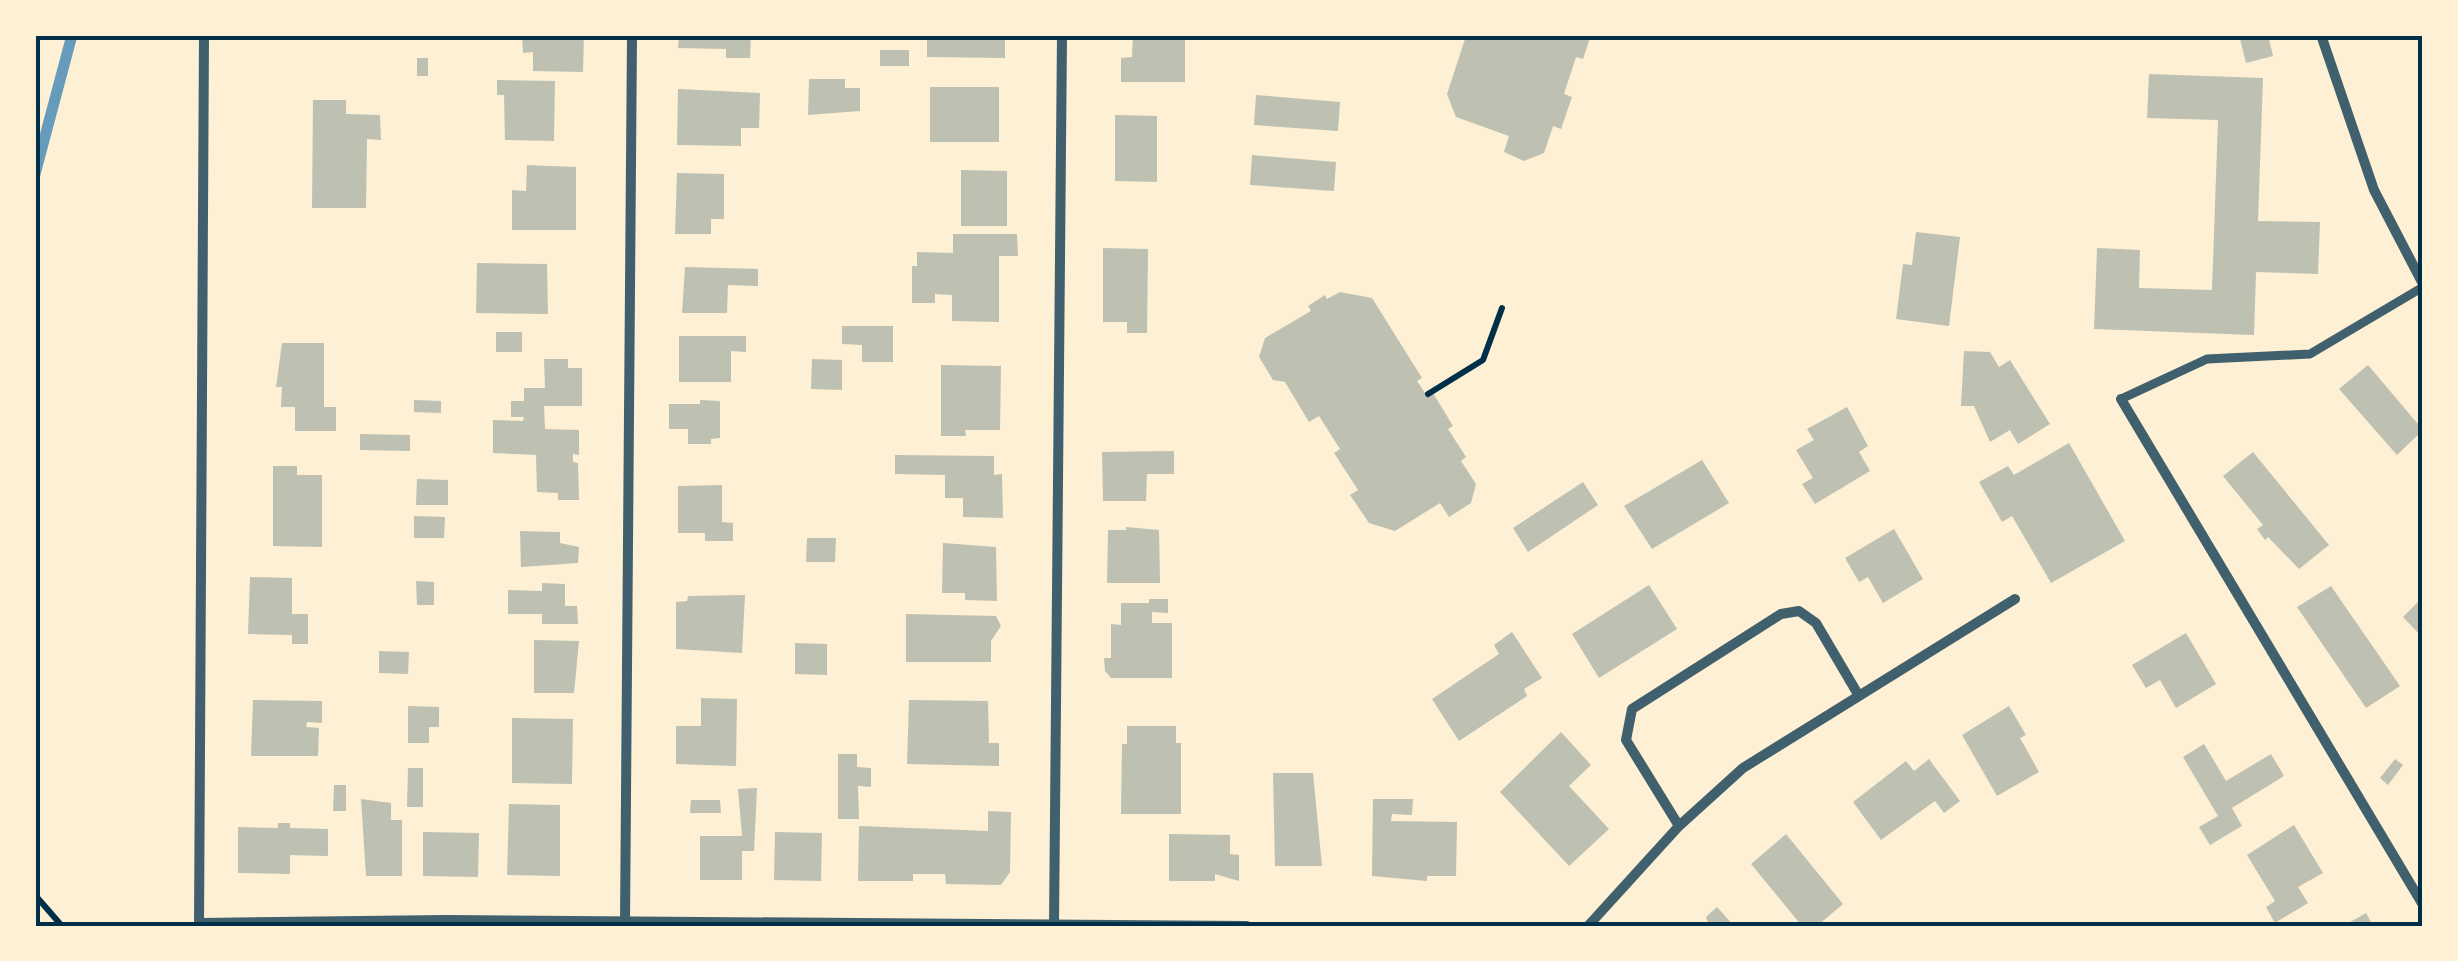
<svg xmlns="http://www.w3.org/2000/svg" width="2458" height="961" viewBox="0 0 2458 961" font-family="Montserrat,sans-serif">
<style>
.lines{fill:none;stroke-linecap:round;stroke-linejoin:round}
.stream{stroke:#669bbc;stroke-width:11}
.building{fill:#bec0b2}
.path{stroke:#003049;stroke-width:6}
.pedestrian{stroke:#3f606c;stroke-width:9}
.minor{stroke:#3f606c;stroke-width:10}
.neatline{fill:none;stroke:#003049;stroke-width:4}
</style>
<rect width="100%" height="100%" fill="#fdf0d5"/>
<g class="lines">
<!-- stream -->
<path class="stream" d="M35 174 72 35"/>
</g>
<!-- building -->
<path class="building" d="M522 35H584L583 72 533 71V52L523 53Z
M679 35H751L750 58H726V49L678 48Z
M927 35H1005V58L927 57Z
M1133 35H1185V82H1121V58L1132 57Z
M1473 35H1591L1583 59 1576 57 1564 94 1572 97 1561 129 1553 126 1544 153 1524 161 1504 152 1509 136 1456 117 1447 94 1466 36Z
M2239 35H2268L2273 56 2246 63Z
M880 50H909V66H880Z
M417 58H428V76H417Z
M2149 74 2263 78 2258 221 2320 222 2318 274 2256 272 2254 335 2094 329 2097 248 2140 250 2139 288 2212 290 2218 120 2147 118Z
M809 79H845V88H860V111L808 115Z
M497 80 555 81 554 141 505 140 504 95H497Z
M930 87H999V142H930Z
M678 89 760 93 759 128H741V146L677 145Z
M1256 95 1340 102 1338 131 1254 125Z
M313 100H346V114L380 115 381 140 367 139 366 208H312Z
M1115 115 1157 116V182L1115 181Z
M1252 155 1336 162 1334 191 1250 185Z
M527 165 576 167V230H512V190L526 191Z
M961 170 1007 171V226H961Z
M677 173 724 174V219H711V234H675Z
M1916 232 1960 237 1949 326 1896 319 1903 264 1912 265Z
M953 234H1017L1018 256H999V322L952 321V295L935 294V303H912V266H917V252L953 253Z
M1103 248 1148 249 1147 333H1127V322H1103Z
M477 263 547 264 548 314 476 313Z
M685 267 758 269V286L728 285 727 313H682Z
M1340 292 1372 298 1422 378 1417 381 1427 396 1433 393 1453 426 1448 429 1466 457 1461 461 1476 484 1471 503 1449 517 1440 503 1395 531 1369 523 1350 495 1358 490 1334 453 1340 449 1319 416 1309 422 1285 382 1273 380 1259 357 1265 338 1311 311 1308 306 1325 295 1327 299Z
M842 326H893V362H862V345L842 344Z
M496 332H522V352H496Z
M679 336H746V352L731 351V382H679Z
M282 343H324V407H336V431H295V407H281L282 387H276Z
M1964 351 1990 352 1999 367 2010 360 2050 424 2018 444 2010 430 1990 442 1974 406H1961Z
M544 359H568V368H582V406H544L545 429 579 430V455L573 454V462L578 463 579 500H558V493L537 492 536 455 493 453V420L523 421 524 417H511V401H524V388H545Z
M812 359 842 360V390L811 389Z
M941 365 1001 366 1000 430H965L966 436H941Z
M2368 365 2423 430 2397 455 2339 389Z
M414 400 441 401V413L414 412Z
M700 400 720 401V438L711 439V444H688V429H669V404H700Z
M1847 407 1868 446 1859 452 1870 471 1815 504 1802 484 1813 478 1796 450 1814 440 1807 429Z
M360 434 410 435V451L360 450Z
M2069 443 2125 541 2051 583 2012 516 2002 522 1979 482 2008 466 2014 475Z
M1174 451V474H1147L1146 501H1103L1102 452Z
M2253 452 2329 545 2299 569 2268 537 2265 540 2257 529 2263 525 2223 476Z
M895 455 994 456V475L1002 474 1003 518 963 517V498H945V475L895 474Z
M1702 460 1729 503 1652 549 1624 506Z
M273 466H297V475H322V547L273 546Z
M417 479 448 480V505H416Z
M1583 482 1598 505 1528 552 1513 528Z
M722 485V522L733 523V541H705V533H678V486Z
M414 516 445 517 444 538H414Z
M1126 527 1159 530 1160 583H1107L1108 530H1126Z
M1894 529 1923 579 1883 603 1868 577 1859 582 1845 558Z
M520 531 560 532V543L579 547 578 563 521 567Z
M807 538H836L835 562H806Z
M943 543 996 547 997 601 965 600V593H942Z
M250 577 292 578V614H308V644H292V635L248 634Z
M416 581 434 582V605H417Z
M542 583 565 584V606H577L578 624H542V614H508V590L542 591Z
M1649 585 1677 629 1599 678 1572 634Z
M2331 586 2400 686 2366 708 2297 607Z
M745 595 742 653 676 649V602L687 601 688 596Z
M2423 597V638L2403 617Z
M1149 599H1168V613L1152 612V623H1172V678H1111L1105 671 1104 658H1111V624L1121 625V603H1149Z
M906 614 996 616 1001 626 991 641V662H906Z
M1512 632 1542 678 1524 689 1527 696 1459 741 1432 699 1499 654 1494 645Z
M2186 633 2216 684 2176 708 2160 680 2146 688 2132 665Z
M534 640 579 641 574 693H534Z
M795 643 827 644V675L795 674Z
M379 651 409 652 408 674 379 673Z
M701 698 737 699 736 766 676 764V726H701Z
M253 700 322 701V723L307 722 306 727 319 728 318 756H251Z
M909 700 988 701 989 743H999V766L907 764Z
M408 706 439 707V727H429V743H408Z
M2009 706 2026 735 2020 738 2039 772 1997 796 1962 735Z
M512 718 573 719 572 784 512 783Z
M1127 726H1176V743H1181V814H1121L1122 744H1127Z
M1561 732 1591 765 1569 786 1609 829 1569 866 1500 792Z
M2204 744 2226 781 2271 754 2284 776 2232 808 2242 826 2210 845 2199 827 2218 816 2183 757Z
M838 754H857V767L871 768V787L858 786 859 819H838Z
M1929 759 1960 801 1944 813 1935 801 1881 840 1853 802 1906 761 1914 771Z
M2395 759 2403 765 2388 785 2380 778Z
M408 768H423V807H407Z
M1273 773H1313L1322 866H1275Z
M334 785H346V811H333Z
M757 788 754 851H742V880H700V836H742L738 789Z
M361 799 391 803V820H402V876H366Z
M1373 799H1413L1412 815 1392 814 1391 821 1457 822 1456 876H1427V881L1372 876Z
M691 800H720L721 813H690Z
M509 804 560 805V876L507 875Z
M988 811 1011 812 1010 872 1001 885 946 884 945 874H913V881H858L859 826 988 831Z
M278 823H290V828L328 829V856L290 855V874L238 873V827L278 828Z
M2294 825 2323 873 2298 887 2308 903 2275 923 2266 907 2275 901 2247 855Z
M423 832 479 833 478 877 423 876Z
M775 832 822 833 821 881 774 880Z
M1169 834 1230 835V854L1239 855V881L1215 874V881H1169Z
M1786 834 1843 904 1817 926H1802L1751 864Z
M1717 907 1734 926H1709L1706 917Z
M2366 913 2373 926H2343Z"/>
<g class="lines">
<!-- path -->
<path class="path" d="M1428 394 1483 360 1502 308
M35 895 62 926"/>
<!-- pedestrian -->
<path class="pedestrian" d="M2121 399 2207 359 2310 354 2423 287"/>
<!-- minor -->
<path class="minor" d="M2321 35 2374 190 2423 284
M2121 399 2423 905
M1679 826 1626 740 1632 709 1781 614 1799 611 1816 623 1859 696
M625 922 632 35
M200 923 446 920 1247 926
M199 926 204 35
M1054 926 1062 35
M1588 926 1679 826 1743 768 2015 599"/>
</g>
<!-- border -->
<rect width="2458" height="961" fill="none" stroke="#fdf0d5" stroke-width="75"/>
<rect x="38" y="38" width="2382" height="886" class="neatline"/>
</svg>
